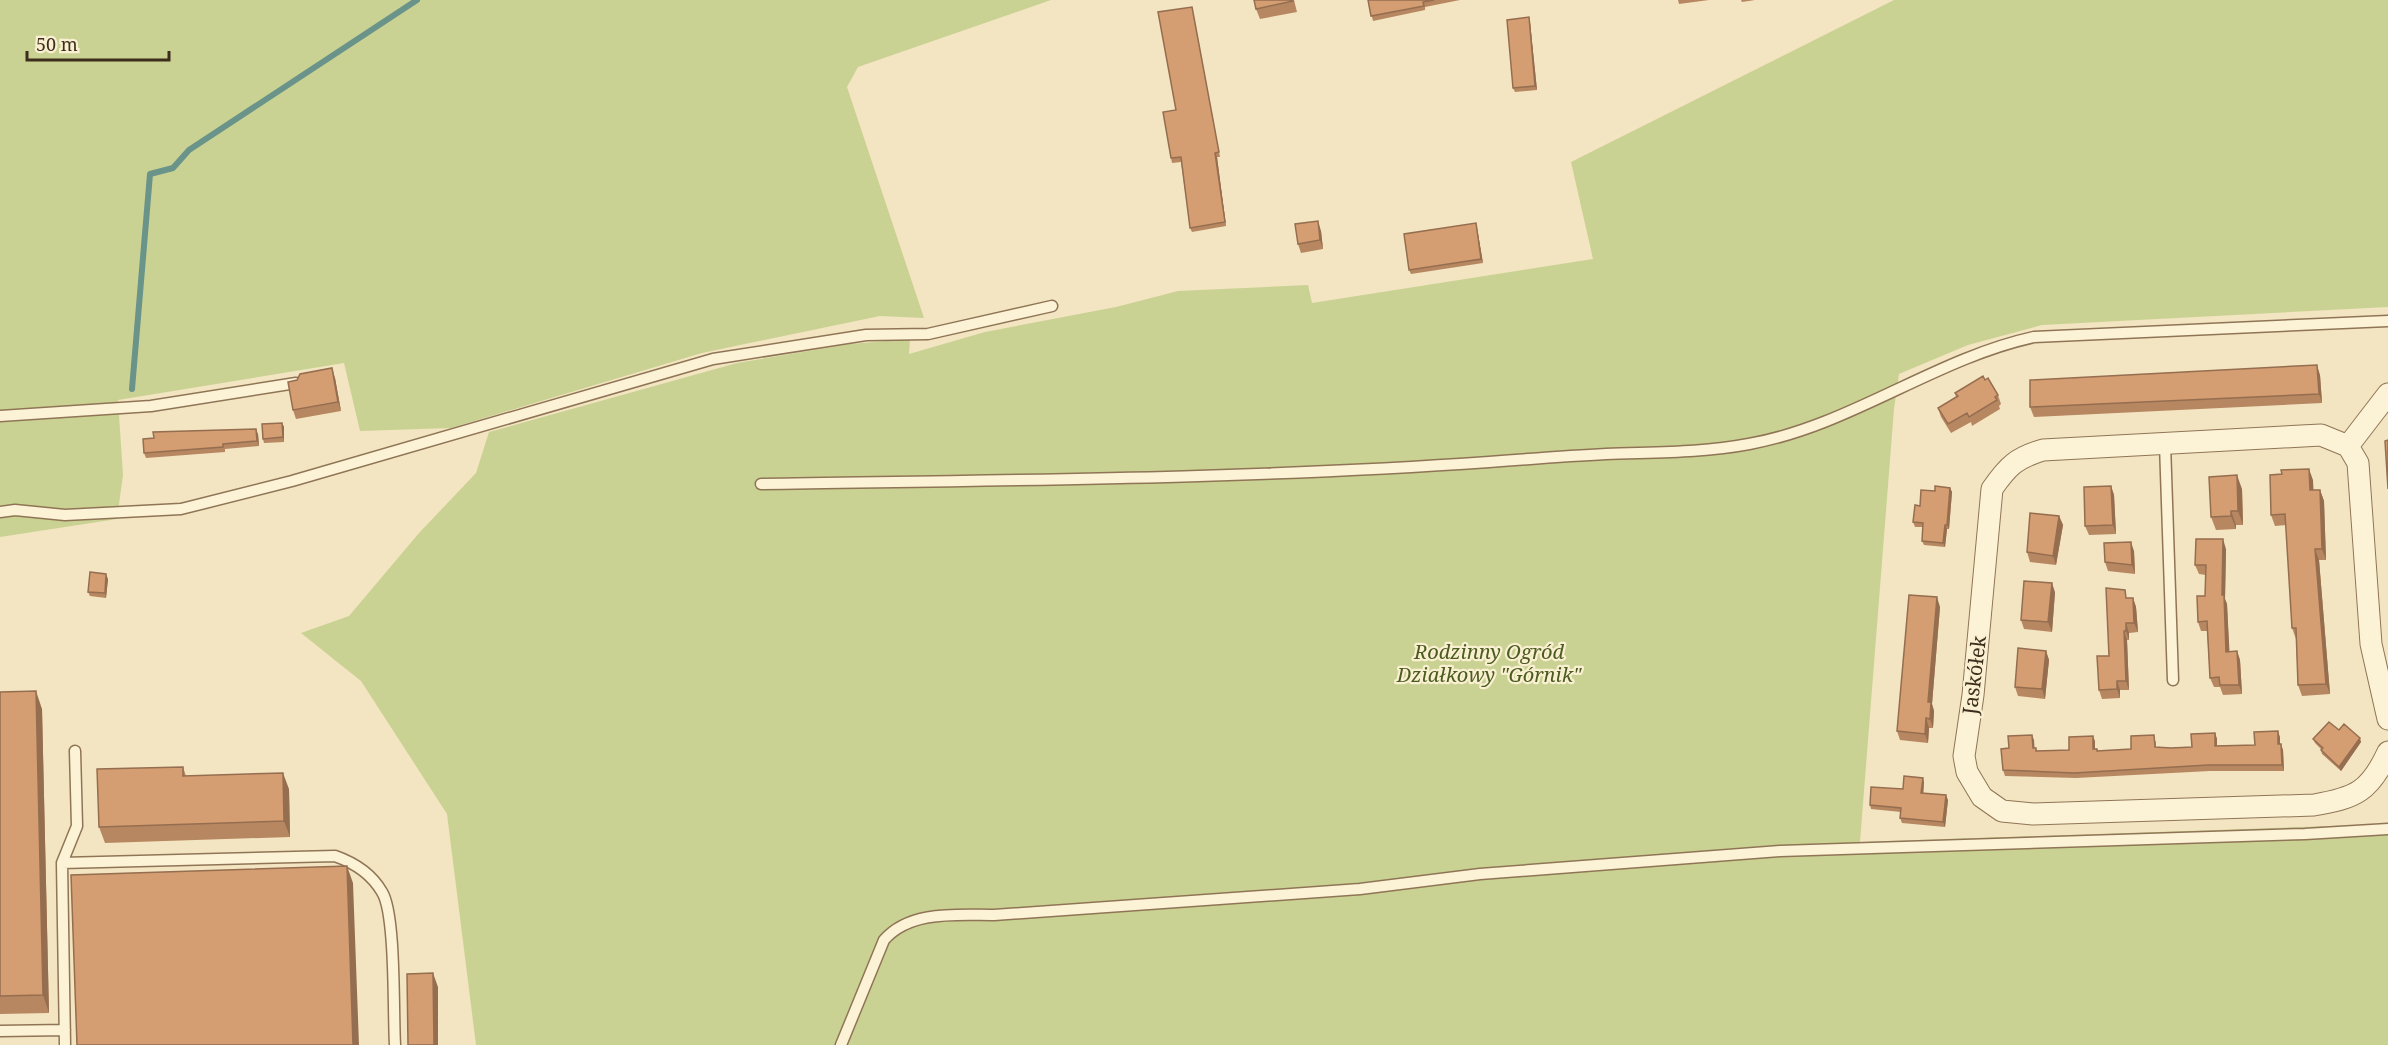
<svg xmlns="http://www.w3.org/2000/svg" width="2388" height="1045" viewBox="0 0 2388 1045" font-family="'Noto Serif',serif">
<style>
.green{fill:#cad293}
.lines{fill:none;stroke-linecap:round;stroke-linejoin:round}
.stream{stroke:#6a948a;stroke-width:6}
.lane-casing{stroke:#8f7556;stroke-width:13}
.street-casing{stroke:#8f7556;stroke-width:23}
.lane{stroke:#fcf2d5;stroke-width:10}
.street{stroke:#fcf2d5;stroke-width:21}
.wall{fill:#b78762}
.shaded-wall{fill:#956e50}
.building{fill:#d59d72;stroke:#956e50;stroke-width:1.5}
.labels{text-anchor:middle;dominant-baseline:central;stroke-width:4.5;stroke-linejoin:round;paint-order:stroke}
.park-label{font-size:20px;font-style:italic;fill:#4c5c20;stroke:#f9efd1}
.street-label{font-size:20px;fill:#3d2d1c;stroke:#f9efd1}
</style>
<rect width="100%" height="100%" fill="#f3e5c1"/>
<!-- green -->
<path class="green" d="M0 0H1051L858 67 847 87 924 318 880 316 702 353 451 428 360 431 344 363 118 400 123 475 117 519 0 537Z
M1894 0H2388V307L2042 325 1968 345 1899 374 1894 409 1860 842 2388 824V1045H476L447 814 361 681 301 633 349 616 419 533 476 473 489 432 737 363 850 344 910 339 909 354 985 332 1116 307 1178 291 1308 285 1312 303 1593 259 1571 162Z"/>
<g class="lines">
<!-- stream -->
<path class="stream" d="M132 389 150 174 173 168 189 150 417 0"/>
<!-- lane casing -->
<g class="lane-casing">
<path id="lane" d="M0 416 151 406 296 383
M2165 444 2173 680
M761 484C1004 480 1248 479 1489 462 1528 459 1567 456 1606 454 1654 452 1701 453 1749 444 1850 426 1934 359 2034 337L2388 321
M0 512 15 510 65 515 181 509 292 481 713 359 866 335 928 334 1052 306
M62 863 335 856C355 863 371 873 382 892 396 914 393 1014 395 1045
M0 1031 65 1030
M65 1045 62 863 77 826 75 751
M841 1045 884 940C910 910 957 915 994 915L1360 889 1480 874 1780 851 2305 834 2388 829"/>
</g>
<!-- street casing -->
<g class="street-casing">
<path id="street" d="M2388 394 2348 446 2358 463 2371 644 2388 719
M2348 446 2321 435 2043 450C2016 458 2008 466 1992 489L1973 695 1964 756 1967 772 1982 797 2002 811 2033 814 2314 805C2356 798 2370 791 2388 752"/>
</g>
<!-- lane -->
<use href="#lane" class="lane"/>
<!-- street -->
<use href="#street" class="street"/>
</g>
<!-- wall -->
<path class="wall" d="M1294 0 1297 12 1260 19 1256 9Z
M1368 0H1460L1425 7V10L1373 21Z
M1678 0H1709L1679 4Z
M1741 0H1755L1742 2Z
M1193 12 1220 157H1217L1226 226 1192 232 1190 228 1181 162 1172 163 1171 158 1176 110Z
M1530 22 1537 90 1515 92 1513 88Z
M1476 223 1477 228 1483 263 1411 274 1409 270Z
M1321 231 1323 249 1301 253 1298 244Z
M2320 375 2322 403 2034 417 2030 407Z
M335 378 341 411 296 419 293 410Z
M1985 380 1998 395 2001 404 1999 406 2000 409 1972 426 1971 422 1951 433 1941 417 1938 408 1956 397 1955 393Z
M282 423 284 427V442L264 443 263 439Z
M258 434 259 446 225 449V452L146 458 144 453Z
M2282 474 2313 480V490H2320L2324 501 2326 560H2319L2330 694 2302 696 2298 685 2296 639 2292 628 2286 525 2275 526 2271 515Z
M2111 486 2114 495 2116 534 2089 535 2085 526Z
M1950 488 1952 492 1949 529H1947L1945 547 1924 545 1922 541 1923 527H1915L1913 522 1935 491Z
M2242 489 2243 525H2236V529L2216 530 2211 517Z
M2059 516 2063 525 2056 565 2030 562 2027 552Z
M2226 549 2225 599 2227 604 2229 651H2237L2240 660 2242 694 2223 695 2220 687H2214L2210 678 2207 631H2201L2198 622 2205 596 2206 575 2199 574 2195 565Z
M2134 551 2135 574 2108 571 2105 562Z
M108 579 106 598 90 596 88 592Z
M2055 592 2052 632 2024 629 2021 620Z
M2128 598H2133L2136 607 2138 632 2129 633V640H2127L2129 690H2120V698L2102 699 2099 690Z
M1940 607 1932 704 1934 711 1933 728H1929L1928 743 1900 740 1897 731Z
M2046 651 2049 660 2045 699 2018 696 2015 687Z
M0 692 42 709 49 1013 0 1014Z
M2339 730 2361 742 2341 771 2322 754 2321 750V749L2315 743 2313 739Z
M2215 733 2217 739V746L2255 745 2280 737V744L2283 750 2284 771H2210L2076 778 2005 776 2003 770 2009 748 2034 740V748H2036L2037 751 2069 750 2095 741V749L2097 751 2131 749 2156 741V747L2171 748 2192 747Z
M183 767 186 776 289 789 290 837 105 843 99 827Z
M1924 782 1923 793 1948 800 1945 827 1902 823 1900 818 1901 812 1871 809 1870 805 1903 789Z"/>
<!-- shaded-wall -->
<path class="shaded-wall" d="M1529 17 1530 22 1537 90 1535 86Z
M1215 153 1217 157 1226 226 1225 222Z
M1318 221 1321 231 1323 249 1320 240Z
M1476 223 1477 228 1483 263 1481 259Z
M2317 365 2320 375 2322 403 2319 394Z
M332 368 335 378 341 411 338 402Z
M282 423 284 427V442L283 437Z
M256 429 258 434 259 446 257 441Z
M2309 469 2313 480 2314 501 2310 490Z
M2237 475 2242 489 2243 525 2238 511Z
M2111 486 2114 495 2116 534 2113 525Z
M1950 488 1952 492 1949 529 1947 525Z
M2320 490 2324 501 2326 560 2322 549Z
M2231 511 2236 525V529L2231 516Z
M2059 516 2063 525 2056 565 2053 556Z
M1945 525 1947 529 1945 547 1943 543Z
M2223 539 2226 549 2225 599 2227 604 2230 661 2226 652 2222 595Z
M2131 542 2134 551 2135 574 2132 565Z
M2315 549 2319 560 2330 694 2326 684Z
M106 574 108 579 106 598 105 593Z
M2052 583 2055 592 2052 632 2048 622Z
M1937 597 1940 607 1932 704 1934 711 1933 728 1930 719 1928 702Z
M2133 598 2136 607 2138 632 2134 623Z
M2126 623 2129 633V640L2126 631Z
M2124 631 2127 640 2129 690 2126 681Z
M2046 651 2049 660 2045 699 2042 689Z
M2237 651 2240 660 2242 694 2239 685Z
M2117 681 2120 690V698L2117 689Z
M36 691 42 709 49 1013 43 995Z
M1926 718 1929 728 1928 743 1925 734Z
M2278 731 2280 737V750L2278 744Z
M2215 733 2217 739V752L2215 746Z
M2032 735 2034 740 2035 754 2033 748Z
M2093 736 2095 741V754L2093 749Z
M2360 738 2361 742 2341 771 2339 767Z
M2281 744 2283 750 2284 771 2282 765Z
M283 773 289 789 290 837 284 821Z
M1923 778 1924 782 1923 798 1921 793Z
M1946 795 1948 800 1945 827 1943 822Z
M347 866 353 883 359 1045H353Z
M433 973 438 987V1045H434Z"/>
<!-- building -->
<path class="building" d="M1254 0H1292L1293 1 1256 9Z
M1368 0H1434L1423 2 1424 6 1371 16Z
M1192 7 1219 152 1215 153 1225 222 1190 228 1181 157 1171 158 1163 112 1176 110 1158 12Z
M1529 17 1535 86 1513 88 1507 20Z
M1318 221 1320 240 1298 244 1295 224Z
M1476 223 1481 259 1409 270 1404 234Z
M2317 365 2319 394 2030 407V380Z
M332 368 338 402 293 410 288 382 297 380 300 374Z
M1983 376 1985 380 1988 378 1998 395 1995 397 1997 400 1969 417 1967 413 1948 424 1938 408 1958 396 1955 393Z
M282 423 283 437 263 439 262 424Z
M256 429 257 441 223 444V447L144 453 143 439 154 438 153 432Z
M2388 440V489L2385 441Z
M2309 469 2310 490H2320L2322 549H2315L2326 684 2298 685 2296 628H2292L2285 514 2271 515 2270 475 2282 474 2281 470Z
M2237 475 2238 511H2231V516L2211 517 2209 477Z
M1935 486 1950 488 1947 525H1945L1943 543 1922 541 1923 523 1913 522 1915 505 1920 506 1921 490 1935 491Z
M2111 486 2113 525 2085 526 2084 487Z
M2030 513 2059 516 2053 556 2027 552Z
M2196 539H2223L2222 595H2224L2226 652 2237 651 2239 685H2220L2219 677 2210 678 2207 621 2198 622 2197 596H2205L2206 565H2195Z
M2131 542 2132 565 2105 562 2104 543Z
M90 572 106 574 105 593 88 592Z
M2024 581 2052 583 2048 622 2021 620Z
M2106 588 2125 590 2126 598H2133L2134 623H2126V631H2124L2126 681H2117V689L2099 690 2097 656H2109Z
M1909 595 1937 597 1928 702H1931L1930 719 1926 718 1925 734 1897 731Z
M2018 648 2046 651 2042 689 2015 687Z
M36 691 43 995 0 996V692Z
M2329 722 2339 730 2344 724 2360 738 2339 767 2321 750 2323 748 2313 739Z
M2278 731V744H2281L2282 765H2208L2074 773 2003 770 2001 749 2009 748 2008 736 2032 735 2033 748H2036V751L2069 750V737L2093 736V749H2097V751L2131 749V736L2154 735 2155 747 2171 748 2192 747 2191 734 2215 733V746L2255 745 2254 732Z
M183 767V776L283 773 284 821 99 827 97 769Z
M1904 776 1923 778 1921 793 1946 795 1943 822 1900 818 1901 808 1870 805 1871 787 1903 789Z
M347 866 353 1045H77L71 875Z
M433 973 434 1045H408L407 974Z"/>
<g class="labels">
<!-- park labels -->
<g class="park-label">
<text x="1489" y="651">Rodzinny Ogród<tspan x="1489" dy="23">Działkowy "Górnik"</tspan></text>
</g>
<!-- street labels -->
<g class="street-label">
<text transform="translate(1974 675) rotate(-83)">Jaskółek</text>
</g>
</g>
<!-- scale -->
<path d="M27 51v9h142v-9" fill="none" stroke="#3d2d1c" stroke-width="3"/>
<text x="36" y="51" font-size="18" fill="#3d2d1c" stroke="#f9efd1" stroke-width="4.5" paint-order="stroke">50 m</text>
</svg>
